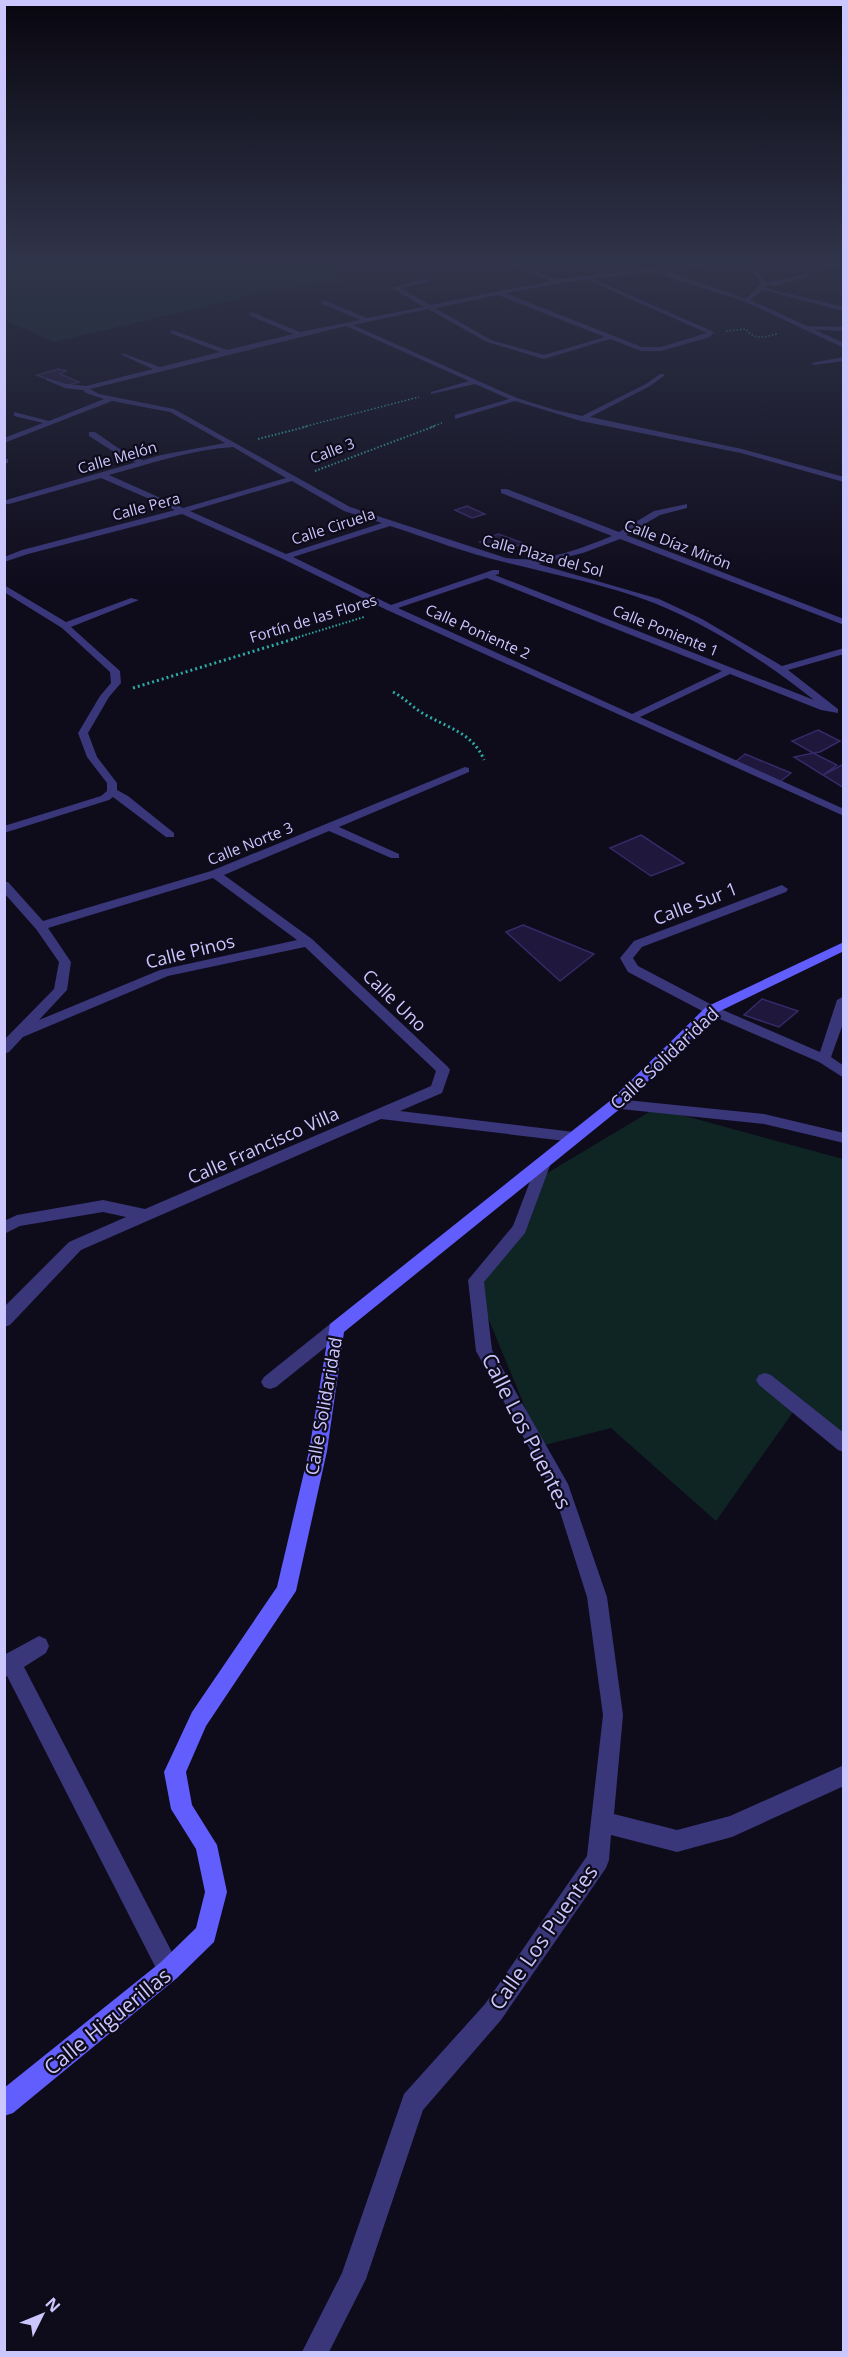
<svg xmlns="http://www.w3.org/2000/svg" width="848" height="2357" viewBox="0 0 848 2357" font-family="'Open Sans',sans-serif">
<style>
.green{fill:#0e2524}
.building{fill:#1f173c;stroke:#362a68;stroke-width:1.5}
.lines{fill:none;stroke-linecap:round;stroke-linejoin:round}
.path-far2{stroke:#2eaba2;stroke-width:1.5;stroke-dasharray:1.5 2;stroke-linecap:butt}
.path-far1{stroke:#2eaba2;stroke-width:2;stroke-dasharray:1.5 2;stroke-linecap:butt}
.path{stroke:#2eaba2;stroke-width:3;stroke-dasharray:2 3;stroke-linecap:butt}
.pedestrian{fill:#39367a;fill-rule:evenodd}
.minor{fill:#39367a;fill-rule:evenodd}
.tertiary{fill:#39367a;fill-rule:evenodd}
.secondary{fill:#625efd;fill-rule:evenodd}
.labels{text-anchor:middle;dominant-baseline:central;stroke-width:4.5;stroke-linejoin:round;paint-order:stroke}
.far-street-label{font-size:15px;fill:#ccc6fe;stroke:#0e0b1b}
.street-label{font-size:18px;fill:#ccc6fe;stroke:#0e0b1b}
.near-street-label{font-size:21px;fill:#ccc6fe;stroke:#0e0b1b}
</style>
<rect width="100%" height="100%" fill="#0e0b1b"/>
<!-- green -->
<path class="green" d="M5 264H315L354 279 259 294 54 342 5 320Z
M656 1108 843 1159V1450L798 1405 716 1521 611 1428 541 1446 477 1291 539 1178Z"/>
<!-- building -->
<path class="building" d="M749 264H766L780 267 762 271Z
M58 369 66 371 60 374 79 382 65 386 37 375Z
M467 506 485 514 472 518 455 510Z
M498 534 523 543 507 551 480 542Z
M818 730 840 741 820 752 813 753 792 741Z
M813 753 837 765 823 775 794 757Z
M745 754 791 773 778 783 734 763Z
M844 764V788L823 775Z
M641 835 684 863 651 876 610 848Z
M523 925 594 954 560 981 506 932Z
M762 999 798 1011 779 1027 744 1015Z"/>
<g class="lines">
<!-- path-far2 -->
<path class="path-far2" d="M726 331 746 329C755 341 764 337 777 334
M303 427 419 397
M431 427 442 423"/>
<!-- path-far1 -->
<path class="path-far1" d="M258 439 309 426
M315 471 435 426
M292 639 364 617"/>
<!-- path -->
<path class="path" d="M133 688 297 638
M393 692C405 698 413 708 424 714 448 728 473 733 484 760"/>
<!-- pedestrian -->
<path class="pedestrian" d="M808 273 810 276 775 286 761 284Z
M89 432H95L118 448 148 463C136 469 101 443 89 436Z"/>
<!-- minor -->
<path class="minor" d="M509 264H517L558 279 652 268 668 271 698 264H708L673 273 749 300 744 301 652 272 593 279 714 332 710 337 661 351H641L610 339 544 359 487 342 428 309 353 325 517 398 555 410 582 416 646 384 660 374H664V376L650 386 590 417 742 449 844 477V482L741 453 581 421 515 401 455 419V415L509 399 475 384 431 394V392L469 381 346 326 90 389 99 394 174 409 350 507 506 558C543 564 579 549 612 536L501 493V489H507L619 532 654 511 687 504V508L660 515 626 535 844 619V625L620 539 583 553 538 564 659 599 702 619 782 666 844 648V654L788 670 838 709V713L821 710 730 674 640 717 844 809V816L387 610 283 559 182 514 28 554 4 562V557L22 550 175 510 101 478 9 504H6V500L161 455 225 443 170 412 112 401 4 443V438L43 423 14 416V412L49 421 104 399 86 393 83 390 65 388 46 380V378L66 384 86 386 153 369 122 355V353L160 367 220 352 170 333 172 330 227 350 293 334 249 315 251 312 300 332 360 320 321 303 323 300 367 318 424 307 392 288 428 278 430 281 400 288 430 305 551 281ZM586 279 707 333 661 347H642L505 293ZM498 295 605 337 544 355 491 340 435 308ZM233 447 286 478 183 508 109 475C149 464 190 450 233 447ZM292 481 344 511 382 523 286 554 190 511ZM390 526C428 538 465 553 504 562 552 574 608 585 654 603 711 626 766 662 814 700L495 575 499 574V570H493L391 605 293 557ZM487 578 722 671 632 714 398 608Z
M819 264 844 266V270L822 266Z
M760 287 844 307V311L760 289Z
M804 326 844 327V331L802 329Z
M844 357V361L814 365 811 363Z
M4 459H8V463H4Z
M4 585 66 622 131 598 139 600 71 627 120 671 121 683 109 697 88 733 97 757 117 783V790L128 796 174 833V837H166L113 797 109 800 4 833V826L101 796 107 791V783L87 757 78 733 100 696 111 683 110 672 62 628 4 592Z
M465 767 469 768V772L339 827 399 854V858H391L329 831 224 875 312 939 448 1067 450 1070 442 1093 400 1111 574 1132 581 1137 579 1141 574 1142 381 1119 81 1250 10 1325 4 1327V1307L69 1242 126 1217 103 1212 20 1226 4 1234V1221L17 1215 103 1200 145 1209 431 1086 436 1071 305 947 168 976 23 1037 9 1052 4 1054V1040L54 989 59 962 36 929 4 893V882H8L43 921 211 871ZM213 878 297 940 160 970 39 1020 67 990 71 962 48 928Z
M782 885 788 889 786 892 642 947 633 958 638 966 716 1007 820 1052 837 1000 844 996V1021L831 1057 844 1066V1078L819 1062 706 1013 628 972 620 958 634 941Z
M616 1099 764 1114 844 1133V1143L764 1124 611 1108 609 1104 611 1100Z
M544 1157 549 1159 551 1163 525 1233 484 1282 492 1350 568 1484 607 1597 623 1715 614 1814 677 1830 730 1816 844 1765V1786L732 1837 677 1852 611 1835 609 1860 606 1868 501 2020 423 2110 366 2279 329 2352H302L342 2273 404 2094 485 2004 587 1856 603 1715 587 1597 554 1493 476 1351 468 1280 513 1226 537 1163 539 1159Z
M336 1322 342 1324 344 1329 342 1334 276 1387 270 1389 264 1387 261 1382 264 1377 330 1324Z
M765 1373 771 1375 844 1433V1452L838 1450 759 1385 756 1380 759 1375Z
M39 1636 46 1639 49 1646 46 1653 24 1667 177 1962 181 1970 177 1978 169 1982 161 1978 7 1676 4 1677V1655Z"/>
<!-- tertiary -->
<path class="tertiary" d="M740 264C752 264 762 274 767 284L764 289 750 300 844 343V348L744 301 761 284 758 277Z"/>
<!-- secondary -->
<path class="secondary" d="M844 942V951L716 1013 621 1108 344 1332 327 1451 296 1591 206 1726 186 1772 192 1805 217 1845 227 1892 214 1942 177 1978 13 2113 4 2116V2088L161 1962 196 1928 205 1892 196 1849 171 1809 164 1772 192 1712 277 1587 309 1451 330 1324 611 1100 706 1007Z"/>
</g>
<!-- sky -->
<linearGradient id="sky" x2="0" y2="1"><stop stop-color="#08060f"/><stop offset="0.44" stop-color="#30344a"/><stop offset="1" stop-color="#30344a" stop-opacity="0"/></linearGradient>
<rect width="848" height="594" fill="url(#sky)"/>
<g class="labels">
<!-- far-street labels -->
<g class="far-street-label">
<text transform="translate(332 450) rotate(-21)">Calle 3</text>
<text transform="translate(117 457) rotate(-16)">Calle Melón</text>
<text transform="translate(146 506) rotate(-15)">Calle Pera</text>
<text transform="translate(333 526) rotate(-18)">Calle Ciruela</text>
<text transform="translate(678 544) rotate(21)">Calle Díaz Mirón</text>
<text transform="translate(543 555) rotate(15)">Calle Plaza del Sol</text>
<text transform="translate(313 618) rotate(-17)">Fortín de las Flores</text>
<text transform="translate(666 630) rotate(22)">Calle Poniente 1</text>
<text transform="translate(478 631) rotate(24)">Calle Poniente 2</text>
<text transform="translate(250 843) rotate(-22)">Calle Norte 3</text>
</g>
<!-- street labels -->
<g class="street-label">
<text transform="translate(695 903) rotate(-21)">Calle Sur 1</text>
<text transform="translate(190 951) rotate(-14)">Calle Pinos</text>
<text transform="translate(395 1000) rotate(44)">Calle Uno</text>
<text transform="translate(664 1058) rotate(-43)">Calle Solidaridad</text>
<text transform="translate(263 1145) rotate(-24)">Calle Francisco Villa</text>
<text transform="translate(323 1406) rotate(-80)">Calle Solidaridad</text>
</g>
<!-- near-street labels -->
<g class="near-street-label">
<text transform="translate(527 1431) rotate(63)">Calle Los Puentes</text>
<text transform="translate(543 1937) rotate(-55)">Calle Los Puentes</text>
<text transform="translate(107 2021) rotate(-39)">Calle Higuerillas</text>
</g>
</g>
<!-- border -->
<rect width="848" height="2357" fill="none" stroke="#ccc6fe" stroke-width="12"/>
<!-- north arrow -->
<g transform="translate(42 2315) rotate(47)" stroke="#0e0b1b" stroke-width="4.5" paint-order="stroke">
<path d="M0-4.5L10 22L0 15L-10 22Z" fill="#ccc6fe"/>
<text y="-9" font-size="16" font-weight="bold" text-anchor="middle" fill="#ccc6fe">N</text>
</g>
</svg>
